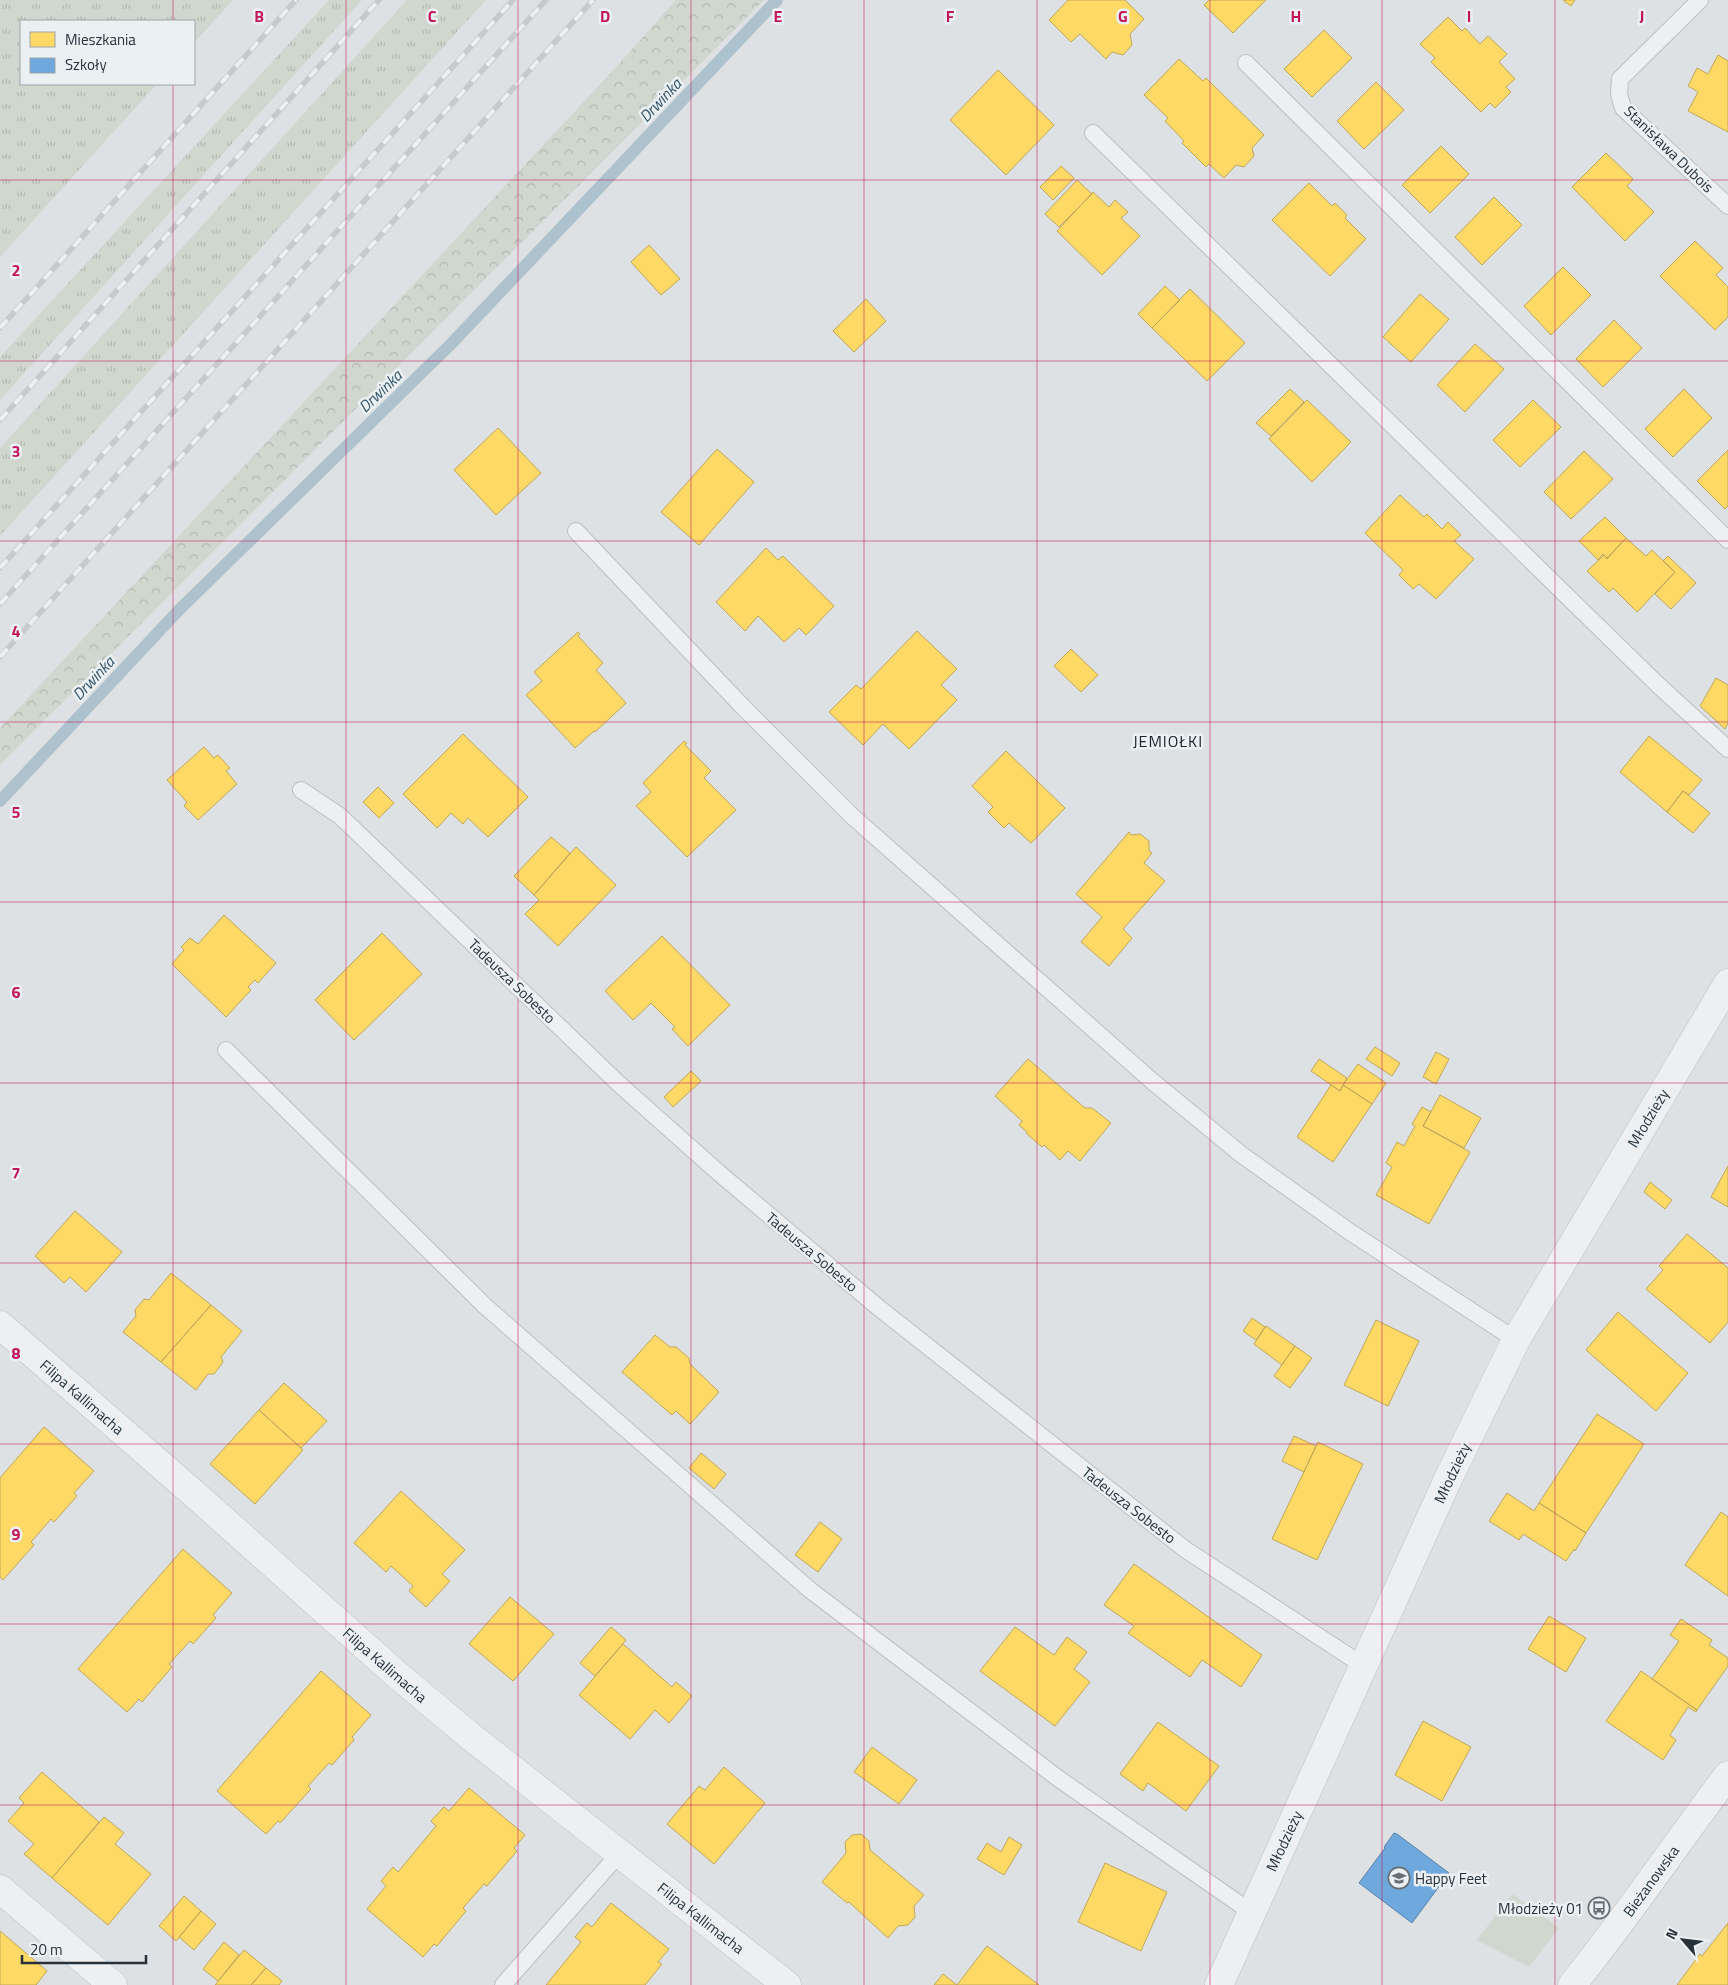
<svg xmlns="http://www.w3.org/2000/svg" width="1728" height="1985" viewBox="0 0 1728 1985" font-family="'Titillium Web',sans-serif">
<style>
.grass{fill:url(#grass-tufts)}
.forest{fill:url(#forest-crowns)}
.park{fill:#d0d7cf}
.homes{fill:#ffd966;stroke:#bea759}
.schools{fill:#6fa8dc;stroke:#5984ab}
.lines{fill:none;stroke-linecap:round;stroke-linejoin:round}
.stream{stroke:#aec2cd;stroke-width:12}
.service-casing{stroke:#bcbfc1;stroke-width:18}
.minor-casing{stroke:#bcbfc1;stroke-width:29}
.tertiary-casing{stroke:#bcbfc1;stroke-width:29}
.service{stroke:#eeeff0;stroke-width:16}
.minor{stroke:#eeeff0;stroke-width:28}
.tertiary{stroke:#eeeff0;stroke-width:28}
.rail-casing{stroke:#c7c9cb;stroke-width:5.5}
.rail{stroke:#ebf0f3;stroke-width:4;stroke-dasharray:11;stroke-linecap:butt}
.grid{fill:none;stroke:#c2185b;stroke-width:1;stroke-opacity:0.55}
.labels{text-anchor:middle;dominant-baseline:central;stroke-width:5;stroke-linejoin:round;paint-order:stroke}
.street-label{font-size:15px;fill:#27313a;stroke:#ebf0f3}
.poi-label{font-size:15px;fill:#27313a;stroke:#ebf0f3;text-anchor:start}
.water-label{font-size:16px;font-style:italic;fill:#35556a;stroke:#ebf0f3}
.neighbourhood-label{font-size:16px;letter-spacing:1px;fill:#1a222b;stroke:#ebf0f3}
.grid-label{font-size:16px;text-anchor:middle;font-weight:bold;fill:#c2185b;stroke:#ebf0f3;stroke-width:5;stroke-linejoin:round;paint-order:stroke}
</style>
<defs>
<pattern id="grass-tufts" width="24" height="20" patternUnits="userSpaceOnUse" patternTransform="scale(1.25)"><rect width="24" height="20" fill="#d0d7cf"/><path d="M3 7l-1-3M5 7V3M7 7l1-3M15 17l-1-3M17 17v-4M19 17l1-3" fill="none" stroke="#b3b9b2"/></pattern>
<pattern id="forest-crowns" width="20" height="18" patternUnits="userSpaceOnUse" patternTransform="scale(1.25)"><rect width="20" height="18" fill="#d0d7cf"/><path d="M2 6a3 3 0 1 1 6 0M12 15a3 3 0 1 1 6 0" fill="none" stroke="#b3b9b2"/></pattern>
</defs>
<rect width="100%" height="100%" fill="#dee1e3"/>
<!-- grass -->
<path class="grass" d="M0 0H233L194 43V21H21V84H157L0 257Z
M329 0H362L0 400V357Z
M407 0H486L0 536V448Z"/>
<!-- forest -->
<path class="forest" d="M676 0H764L0 765V728L617 66Z"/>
<!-- park -->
<path class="park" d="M1512 1894 1559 1928 1529 1967 1477 1940Z"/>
<!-- homes -->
<path class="homes" d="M1068 0H1125L1144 19 1130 34 1132 45 1123 55 1112 52 1106 59 1080 34 1071 42 1049 20Z
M1209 0H1266L1233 33 1204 5Z
M1563 0H1575L1571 6Z
M1448 17 1462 31 1465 28 1480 44 1488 36 1507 54 1499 62 1515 79 1506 87 1511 92 1495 108 1490 103 1481 112 1431 62 1435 58 1420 44Z
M1324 30 1352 58 1312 97 1284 69Z
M1718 55 1728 61V132L1688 111 1698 92 1688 86 1697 68 1708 74Z
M1179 59 1203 81 1206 78 1264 135 1252 148 1254 156 1244 167 1236 165 1224 178 1209 164 1206 167 1182 143 1184 141 1165 121 1168 118 1144 95Z
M998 70 1054 125 1006 175 950 120Z
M1376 82 1404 110 1364 149 1337 121Z
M1441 146 1469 174 1430 213 1402 185Z
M1606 153 1633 179 1627 186 1654 212 1625 241 1572 187Z
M1061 166 1074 178 1053 200 1040 187Z
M1077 180 1092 194 1059 227 1045 214Z
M1309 183 1332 206 1335 203 1347 215 1345 218 1366 239 1330 276 1272 220Z
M1093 192 1109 207 1115 200 1128 212 1121 218 1140 236 1102 275 1057 231Z
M1494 197 1522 225 1482 265 1455 237Z
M1695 241 1723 268 1716 275 1728 287V317L1715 330 1660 276Z
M649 245 680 279 661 295 631 262Z
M1563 267 1591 295 1551 335 1524 306Z
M1165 286 1180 300 1152 328 1138 314Z
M1190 289 1245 343 1207 381 1152 328Z
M1420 294 1449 319 1411 362 1383 337Z
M866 299 886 321 854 352 833 331Z
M1614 320 1642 348 1603 387 1576 359Z
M1475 344 1504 369 1465 412 1437 385Z
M1290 389 1304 402 1271 436 1256 423Z
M1684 389 1712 418 1673 457 1645 429Z
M1307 400 1351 442 1312 482 1269 439Z
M1533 400 1561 427 1520 467 1493 440Z
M498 428 541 473 496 515 454 470Z
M717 449 754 482 699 545 661 512Z
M1728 450V506L1725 509 1697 481Z
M1584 451 1613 479 1571 519 1544 492Z
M1400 495 1424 517 1427 514 1442 529 1448 522 1461 535 1454 541 1474 559 1436 599 1419 584 1413 589 1399 575 1403 570 1365 533Z
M1605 517 1626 538 1607 558 1603 554 1598 560 1579 541Z
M1626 538 1646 556 1652 550 1675 572 1637 612 1613 588 1609 592 1587 571 1604 555 1607 559Z
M766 548 778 560 783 556 834 606 806 635 799 628 784 642 758 616 745 631 716 602Z
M1668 556 1696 583 1671 609 1655 594 1675 572 1663 561Z
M917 631 957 669 941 685 957 700 909 749 883 724 863 745 829 712 856 685 861 689Z
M578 632 580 634 578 636 603 663 596 670 626 703 595 732 594 731 575 748 526 695 542 681 534 672Z
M1071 649 1098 675 1081 692 1054 666Z
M1716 678 1728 685V723L1725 729 1700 706Z
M463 734 528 797 488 837 468 818 463 824 451 813 437 828 403 794Z
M1649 736 1702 780 1689 795 1683 791 1667 812 1620 772Z
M684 741 687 743 685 745 711 771 704 778 736 810 687 857 636 806 651 792 643 783Z
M204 747 214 758 218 755 230 768 226 771 237 784 198 820 184 806 187 802 167 780Z
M1006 751 1065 808 1031 843 1009 823 1004 828 988 812 993 807 972 786Z
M378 787 394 803 379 818 363 802Z
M1683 791 1710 813 1693 833 1667 812Z
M1129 832 1131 835 1140 834 1149 841V851L1152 853 1144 863 1165 881 1123 929 1132 938 1109 966 1081 942 1102 917 1076 894Z
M551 837 570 853 534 895 514 876Z
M576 847 616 885 558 946 525 914 539 900 534 895Z
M224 915 276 963 258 983 255 980 248 987 251 990 226 1017 172 964 184 950 181 947 190 938 198 944Z
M382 933 422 974 354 1040 315 1000Z
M662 936 730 1005 688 1046 672 1029 675 1027 651 1003 633 1020 605 991Z
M1375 1047 1400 1063 1392 1076 1366 1059Z
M1436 1052 1449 1059 1436 1084 1423 1077Z
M1028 1059 1085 1108H1092L1111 1123 1080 1161 1068 1151 1060 1160 1044 1145 1042 1147 1026 1133 1027 1132 1019 1125 1022 1121 995 1096Z
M1319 1059 1347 1078 1340 1091 1311 1071Z
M1358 1064 1386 1083 1372 1104 1343 1085Z
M691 1071 701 1081 673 1107 664 1097Z
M1331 1085 1340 1091 1343 1085 1372 1104 1333 1162 1297 1137Z
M1440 1095 1481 1118 1464 1148 1423 1126Z
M1422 1107 1431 1112 1423 1126 1470 1152 1429 1224 1376 1195 1392 1167 1386 1163 1397 1142 1404 1146 1415 1126 1412 1124Z
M1728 1166V1207L1711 1197Z
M1650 1182 1672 1200 1665 1209 1644 1192Z
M75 1211 122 1252 86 1292 70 1277 64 1283 35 1256Z
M1687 1234 1728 1268V1322L1710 1343 1646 1289 1663 1270 1659 1266Z
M171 1273 211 1305 161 1362 123 1332 136 1316 135 1310 144 1299 149 1300Z
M211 1305 242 1331 221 1357 223 1362 214 1374H208L196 1390 161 1362Z
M1618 1312 1688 1373 1656 1411 1586 1350Z
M1252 1318 1265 1327 1256 1340 1243 1331Z
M1376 1320 1419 1341 1388 1406 1344 1385Z
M1266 1326 1295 1346 1282 1365 1254 1344Z
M655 1335 670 1347H676L689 1358 690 1364 719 1392 690 1424 676 1411 672 1415 622 1372Z
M1295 1346 1312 1358 1290 1388 1274 1376Z
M284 1383 327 1421 301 1448 259 1410Z
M259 1410 303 1450 255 1504 210 1464Z
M1597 1414 1644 1444 1586 1533 1539 1503Z
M44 1427 94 1471 74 1493 77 1496 54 1522 51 1519 31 1542 34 1545 3 1580 0 1577V1478Z
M1294 1436 1316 1446 1304 1472 1282 1461Z
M1318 1442 1363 1464 1317 1560 1272 1539Z
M701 1453 726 1474 714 1489 689 1468Z
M401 1491 465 1550 442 1574 450 1581 426 1607 409 1591 413 1586 391 1566 386 1572 354 1543Z
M1507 1493 1534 1511 1539 1503 1586 1533 1575 1551 1574 1549 1566 1561 1523 1534 1519 1540 1489 1521Z
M1721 1512 1728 1517V1596L1685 1565Z
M820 1522 842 1539 818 1572 795 1555Z
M183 1549 232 1593 213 1615 216 1618 193 1644 190 1641 169 1664 172 1667 142 1702 139 1699 127 1712 78 1669Z
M1134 1564 1262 1655 1241 1687 1202 1660 1190 1677 1128 1633 1134 1626 1104 1605Z
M510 1597 554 1634 513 1681 469 1644Z
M1549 1616 1586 1638 1566 1672 1528 1649Z
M1681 1619 1712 1640 1709 1645 1728 1658V1666L1697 1710 1652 1679 1679 1641 1670 1635Z
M611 1627 626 1640 595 1676 580 1663Z
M1015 1627 1054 1655 1067 1637 1087 1652 1074 1669 1090 1682 1055 1726 980 1671Z
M623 1644 672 1687 676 1682 692 1696 669 1723 655 1710 630 1739 579 1695Z
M321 1671 371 1715 352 1737 354 1740 332 1765 329 1763 308 1786 311 1789 280 1823 278 1821 266 1834 217 1791Z
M1641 1671 1697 1710 1696 1712 1688 1707 1670 1735 1676 1740 1663 1760 1606 1721Z
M1423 1721 1471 1747 1442 1801 1395 1775Z
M1158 1722 1219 1766 1186 1811 1148 1783 1143 1791 1120 1774Z
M872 1747 917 1780 899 1804 854 1772Z
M724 1767 765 1803 714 1864 667 1824 699 1786 705 1790Z
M42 1772 99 1822 52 1878 24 1854 34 1844 8 1821 24 1803 19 1798Z
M469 1788 525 1835 514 1848 517 1851 487 1886 484 1884 463 1908 466 1911 437 1946 434 1944 423 1957 367 1909 386 1886 381 1881 393 1867 398 1872 436 1826 431 1821 444 1807 449 1811Z
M104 1817 124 1833 115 1844 151 1874 108 1925 52 1878Z
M861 1834 869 1841 870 1850 924 1895 914 1906 915 1917 908 1925 898 1926 888 1938 849 1902 847 1903 822 1882 846 1853 845 1842 852 1835Z
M1009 1837 1022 1845 1004 1875 977 1859 987 1843 1001 1852Z
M1105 1863 1167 1892 1141 1951 1078 1922Z
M184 1896 201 1911 176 1941 159 1926Z
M611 1903 669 1949 658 1962 662 1964 645 1985H546L581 1942 575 1937 587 1923 592 1927Z
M201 1911 216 1924 194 1950 179 1937Z
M1728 1923V1985H1677L1700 1954 1702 1956Z
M0 1931 47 1971 36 1985H0Z
M224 1942 239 1955 218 1981 203 1969Z
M987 1946 1039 1985H957Z
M244 1950 266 1968 251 1985H215Z
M266 1968 282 1981 279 1985H251Z
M943 1974 957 1985H934Z"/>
<!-- schools -->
<path class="schools" d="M1394 1833 1397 1834 1449 1873 1412 1923 1359 1883 1385 1848 1384 1847Z"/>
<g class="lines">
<!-- stream -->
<path class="stream" d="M0 801 179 610 451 344 777 0"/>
<!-- service casing -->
<g class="service-casing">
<path id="service" d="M1700 0 1620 79 1619 94 1623 108 1728 206
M1246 63 1728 540
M1093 133 1657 684 1728 749
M576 531 742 706 852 816 1152 1081 1242 1155 1350 1232 1516 1340
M301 790 340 816 619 1084 719 1173 879 1308 1186 1550 1364 1666
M226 1050 485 1306 810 1590 1059 1779 1251 1912
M503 1985 619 1854"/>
</g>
<!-- minor casing -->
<g class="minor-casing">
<path id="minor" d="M0 1325 192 1492 395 1673 470 1736 787 1985
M0 1889 113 1985
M1219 1985 1448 1479 1516 1340 1728 983"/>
</g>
<!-- tertiary casing -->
<g class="tertiary-casing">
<path id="tertiary" d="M1572 1985C1627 1917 1675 1845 1728 1775"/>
</g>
<!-- service -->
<use href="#service" class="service"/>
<!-- minor -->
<use href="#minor" class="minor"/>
<!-- tertiary -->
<use href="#tertiary" class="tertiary"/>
<!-- rail casing -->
<g class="rail-casing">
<path id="rail" d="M0 328 296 0
M0 420 379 0
M0 568 513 0
M0 604 546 0
M0 657 593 0"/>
</g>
<!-- rail -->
<use href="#rail" class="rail"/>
</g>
<!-- grid -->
<path class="grid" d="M173 0V21M346 0V1985M518 0V1985M691 0V1985M864 0V1985M1037 0V1985M1210 0V1985M1382 0V1985M1555 0V1985M173 84V1985M0 180H1728M0 361H1728M0 541H1728M0 722H1728M0 902H1728M0 1083H1728M0 1263H1728M0 1444H1728M0 1624H1728M0 1805H1728"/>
<!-- icons -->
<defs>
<g id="school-ring" transform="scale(1.125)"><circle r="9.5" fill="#ebf0f3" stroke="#676f75" stroke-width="1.5"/><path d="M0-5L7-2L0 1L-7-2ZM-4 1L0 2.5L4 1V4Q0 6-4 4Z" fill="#676f75"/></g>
<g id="bus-ring" transform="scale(1.125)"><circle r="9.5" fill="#ebf0f3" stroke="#676f75" stroke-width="1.5"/><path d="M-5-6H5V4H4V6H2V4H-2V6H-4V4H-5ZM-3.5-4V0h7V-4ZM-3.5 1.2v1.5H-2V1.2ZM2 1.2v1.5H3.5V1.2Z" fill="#676f75"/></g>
</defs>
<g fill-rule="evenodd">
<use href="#school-ring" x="1399" y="1878"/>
<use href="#bus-ring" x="1599" y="1908"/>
</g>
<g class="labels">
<!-- street labels -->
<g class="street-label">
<text transform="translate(1669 149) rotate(44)">Stanisława Dubois</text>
<text transform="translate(512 981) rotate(44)">Tadeusza Sobesto</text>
<text transform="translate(1648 1118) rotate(-59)">Młodzieży</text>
<text transform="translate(812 1252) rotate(40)">Tadeusza Sobesto</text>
<text transform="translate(82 1397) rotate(41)">Filipa Kallimacha</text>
<text transform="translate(1452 1473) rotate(-65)">Młodzieży</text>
<text transform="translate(1129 1505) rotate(38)">Tadeusza Sobesto</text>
<text transform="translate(385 1665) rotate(41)">Filipa Kallimacha</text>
<text transform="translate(1284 1841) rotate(-65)">Młodzieży</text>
<text transform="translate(1651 1881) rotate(-54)">Bieżanowska</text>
<text transform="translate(701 1918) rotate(38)">Filipa Kallimacha</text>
</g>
<!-- poi labels -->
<g class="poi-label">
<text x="1415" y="1878">Happy Feet</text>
<text x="1583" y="1908" text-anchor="end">Młodzieży 01</text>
</g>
<!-- water labels -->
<g class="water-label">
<text transform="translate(660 100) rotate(-47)">Drwinka</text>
<text transform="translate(380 391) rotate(-44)">Drwinka</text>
<text transform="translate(93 678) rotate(-47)">Drwinka</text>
</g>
<!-- neighbourhood labels -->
<g class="neighbourhood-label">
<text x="1168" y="741">JEMIOŁKI</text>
</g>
</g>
<g class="grid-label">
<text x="259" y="22">B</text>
<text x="432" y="22">C</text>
<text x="605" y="22">D</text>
<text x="778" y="22">E</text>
<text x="950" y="22">F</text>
<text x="1123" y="22">G</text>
<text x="1296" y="22">H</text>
<text x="1469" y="22">I</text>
<text x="1642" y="22">J</text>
<text x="16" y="276">2</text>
<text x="16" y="457">3</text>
<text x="16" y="637">4</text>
<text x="16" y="818">5</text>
<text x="16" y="998">6</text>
<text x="16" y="1179">7</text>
<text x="16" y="1359">8</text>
<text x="16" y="1540">9</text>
</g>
<!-- legend -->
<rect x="20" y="20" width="175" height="65" fill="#ebf0f3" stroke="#9da4a9"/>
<rect x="30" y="32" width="25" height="15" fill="#ffd966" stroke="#9da4a9"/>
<text x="65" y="45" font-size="15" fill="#27313a">Mieszkania</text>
<rect x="30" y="58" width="25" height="15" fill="#6fa8dc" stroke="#9da4a9"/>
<text x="65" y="70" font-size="15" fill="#27313a">Szkoły</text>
<!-- north arrow -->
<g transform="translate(1683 1940) rotate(298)" stroke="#ebf0f3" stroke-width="4" paint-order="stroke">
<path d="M0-4L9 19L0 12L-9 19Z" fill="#27313a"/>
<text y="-8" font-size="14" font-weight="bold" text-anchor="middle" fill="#27313a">N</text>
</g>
<!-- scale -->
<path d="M22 1955v8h124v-8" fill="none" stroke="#27313a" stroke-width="2.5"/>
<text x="30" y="1955" font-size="15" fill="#27313a" stroke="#ebf0f3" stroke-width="4" paint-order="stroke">20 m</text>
</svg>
